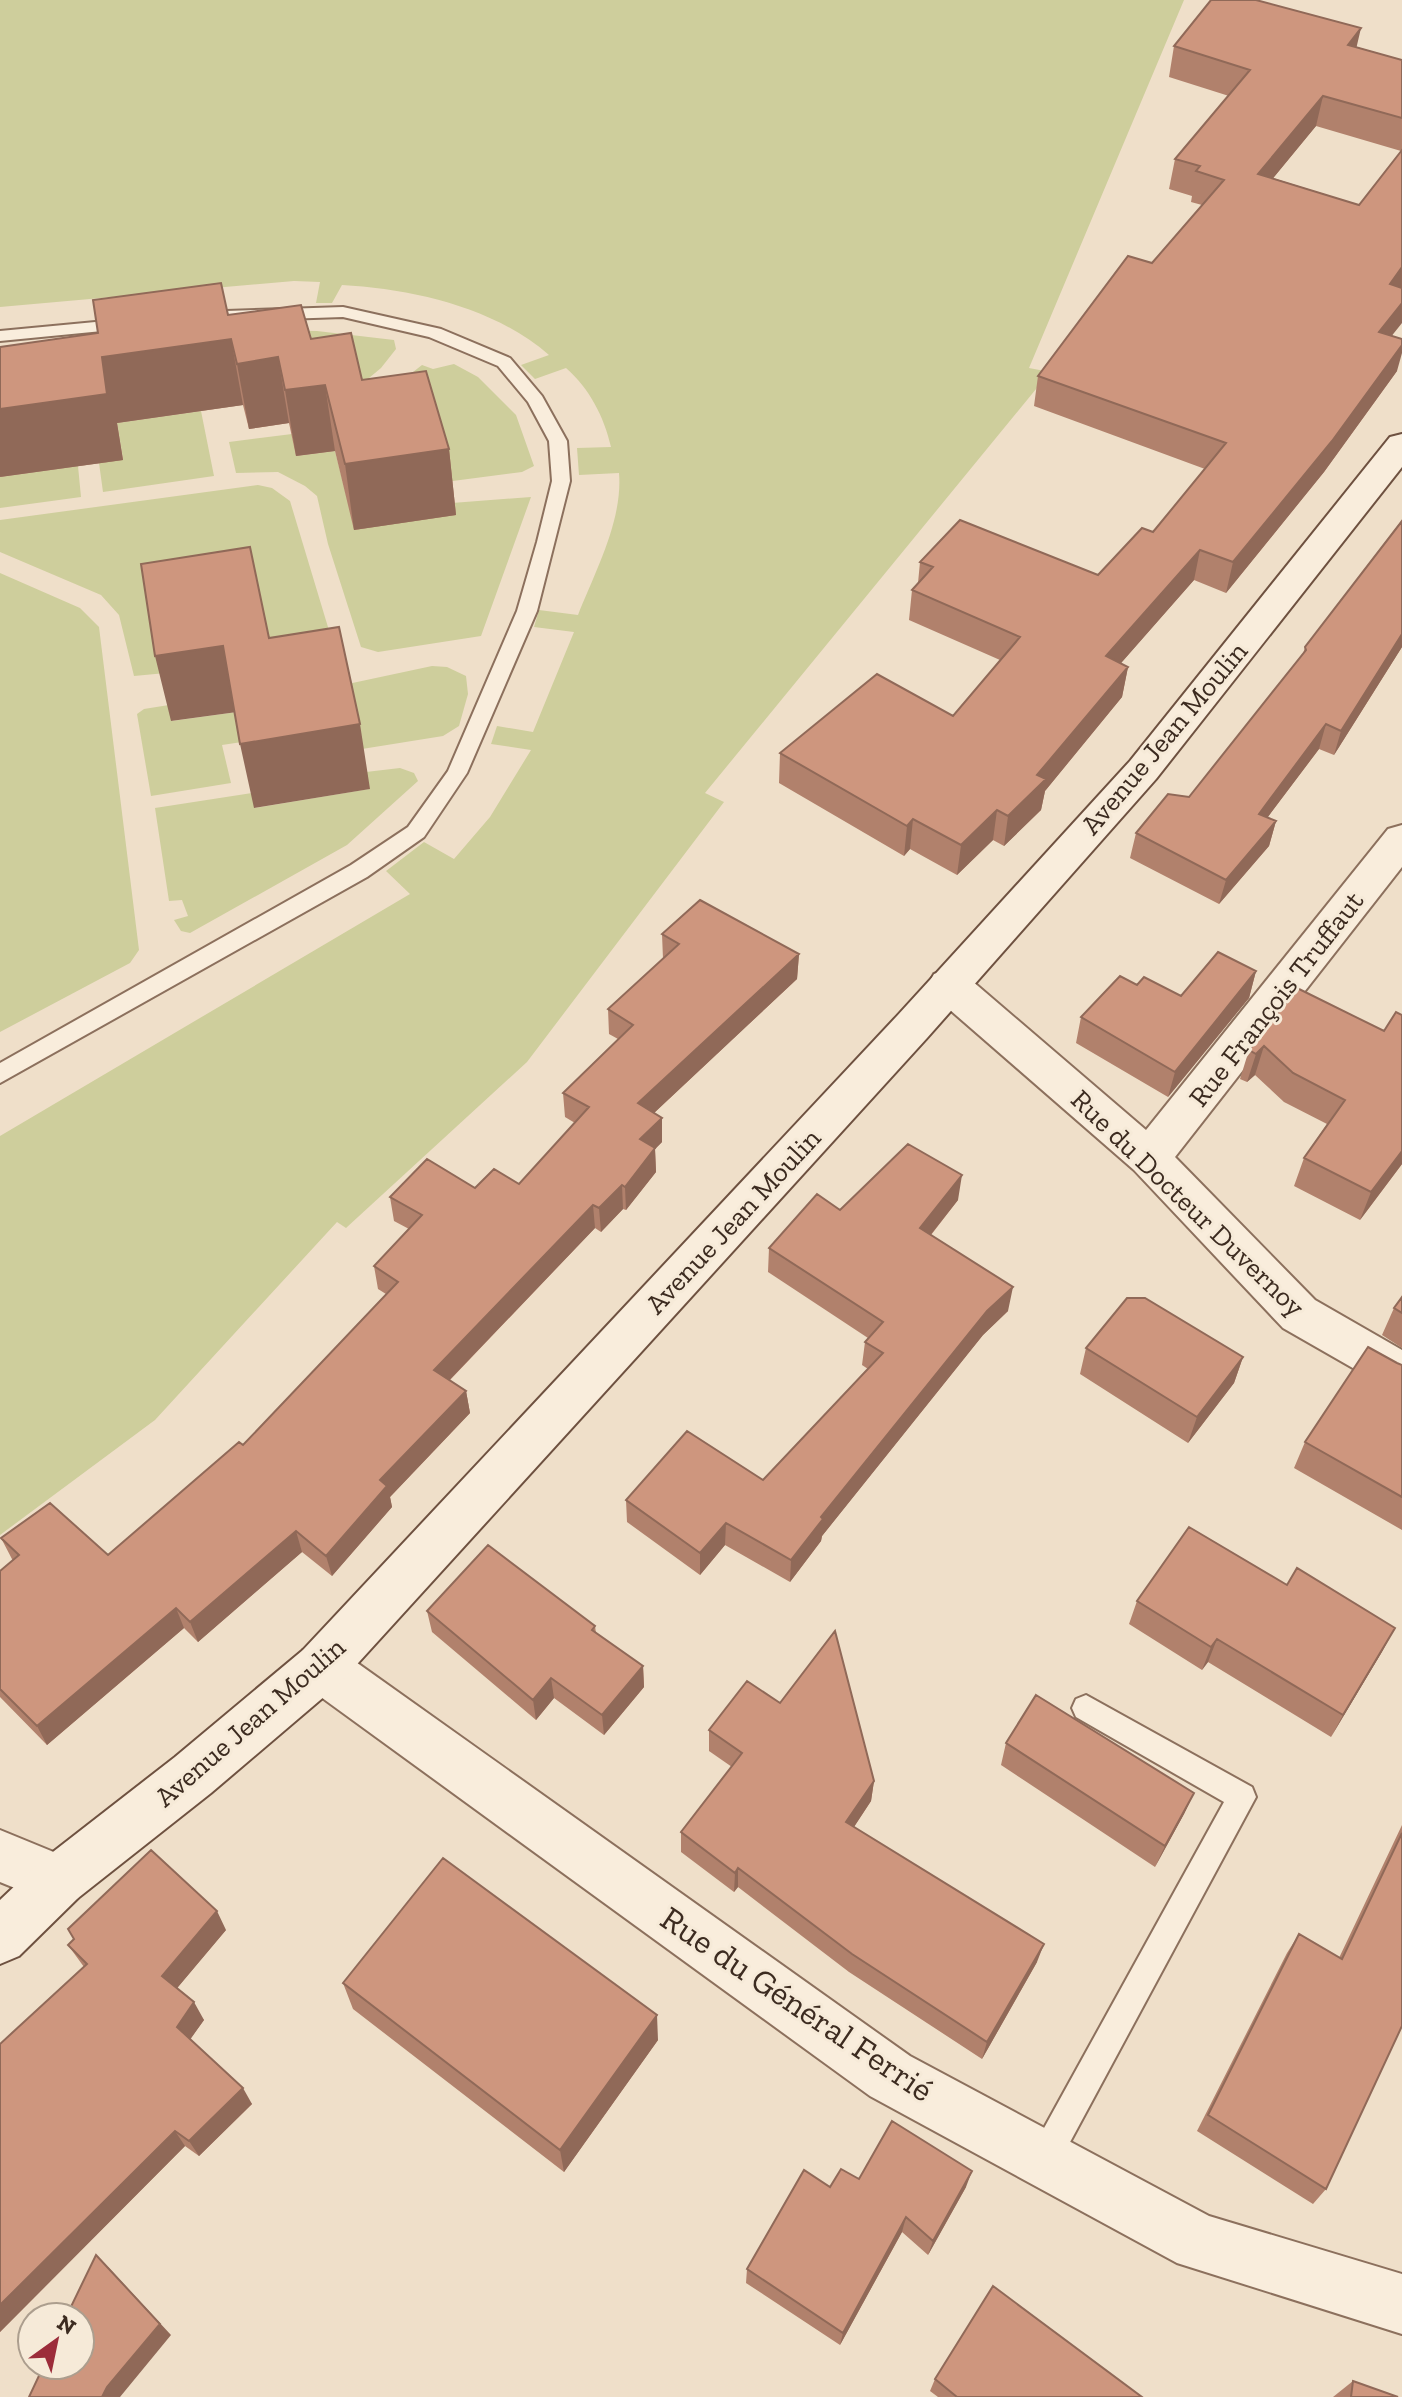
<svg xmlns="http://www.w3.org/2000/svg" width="1402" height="2397" viewBox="0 0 1402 2397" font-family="'Zilla Slab',serif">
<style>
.green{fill:#cece9c}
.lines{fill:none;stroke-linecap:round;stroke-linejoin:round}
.lane-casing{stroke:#8c705d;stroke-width:4}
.street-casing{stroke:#8c705d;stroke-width:4}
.secondary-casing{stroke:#6e5140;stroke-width:4}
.lane{fill:#f9eddc;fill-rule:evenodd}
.street{fill:#f9eddc;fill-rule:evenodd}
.secondary{fill:#f9eddc;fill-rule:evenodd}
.wall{fill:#b1816c;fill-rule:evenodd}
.shaded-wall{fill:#906958}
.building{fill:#ce967e;stroke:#906958;stroke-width:2}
.labels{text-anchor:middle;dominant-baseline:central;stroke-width:6;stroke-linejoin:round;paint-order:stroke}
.street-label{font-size:28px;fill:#3c2b20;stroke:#f6ead8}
.near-street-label{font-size:34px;fill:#3c2b20;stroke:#f6ead8}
</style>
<rect width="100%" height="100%" fill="#efdfc9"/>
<!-- green -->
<path class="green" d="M0 0H1184L1029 368 1050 372 705 793 724 802 527 1062 346 1228 337 1222 155 1420 0 1535V1136L410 894 386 871 424 842 454 859 490 817 531 750 491 744 497 726 533 732 574 632 534 627 539 610 578 615C595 572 623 520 619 473L579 475 577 448 611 447C604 417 590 389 566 368L535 379 521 365 549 355C494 307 412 289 342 285L332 303H316L320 282 294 281 0 307Z
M254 330 317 331 394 340 396 349 381 368 363 383Z
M454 364 478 377 516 415 534 466 522 472 445 482 390 390 422 365 433 369Z
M201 411 214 476 103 492 99 463 123 459 117 423Z
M292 434 296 456 335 451 355 530 452 503 531 497 481 636 378 652 361 647 328 544 317 496 305 486 278 472 236 473 229 442Z
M78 466 81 497 0 508V477Z
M258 485 272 488 290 501 337 657 134 676 119 615 101 595 0 552V520Z
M0 573 80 608 99 627 139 950 130 963 0 1032Z
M432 666 447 667 466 676 468 694 459 726 443 736 362 749 343 685Z
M169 705 172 721 237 712 242 742 222 745 231 783 151 796 137 714 144 709Z
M400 768 414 773 418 781 347 845 190 933 181 931 174 920 188 916 182 900 169 901 155 808 252 793 255 808 369 789 366 772Z"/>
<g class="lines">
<!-- lane casing -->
<g class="lane-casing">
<path id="lane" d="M343 307 441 329 510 358 542 396 567 441 570 481 537 611 467 773 424 837 367 877 0 1083V1063L351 865 408 827 448 771 517 611 537 542 552 481 549 441 528 402 498 366 429 337 343 317 196 322 187 317 196 312Z
M127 319 136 324 133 328 0 341V331Z
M1086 1695 1252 1787 1256 1797 1055 2170 1044 2175 1033 2170 1028 2159 1033 2148 1224 1802 1076 1717 1072 1708 1076 1699Z"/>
</g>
<!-- street casing -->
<g class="street-casing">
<path id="street" d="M1402 825V867L1175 1157 1315 1300 1402 1350V1393L1386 1387 1283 1328 1134 1170 934 996 928 985 934 974 949 969 964 974 1146 1130 1388 829Z
M321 1644 339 1650 910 2056 1209 2216 1402 2274V2334L1177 2263 870 2096 303 1684 296 1667 303 1650Z
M0 1830 78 1862 86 1880 78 1898 59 1906 0 1882Z"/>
</g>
<!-- secondary casing -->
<g class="secondary-casing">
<path id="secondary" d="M1402 434V467L1156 779 927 1038 339 1684 211 1793 78 1898 19 1956 0 1964V1900L40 1862 175 1757 303 1650 897 1016 1130 761 1390 437Z"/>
</g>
<!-- lane -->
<use href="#lane" class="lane"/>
<!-- street -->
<use href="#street" class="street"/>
<!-- secondary -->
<use href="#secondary" class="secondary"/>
</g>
<!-- wall -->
<path class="wall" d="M1174 46 1357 47 1402 60V287L1392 336 1397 371 1324 472 1226 593 1194 580 1121 663 1128 667 1122 697 1045 791 1041 810 1004 846 993 840 957 875 910 849 904 856 779 783 780 753 953 716 1000 660 909 620 912 590 918 583 920 562 1098 575 1153 532 1205 469 1034 406 1038 376 1152 263 1202 205 1191 202 1192 196 1169 189 1175 159 1229 96 1169 77ZM1316 126 1401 151 1359 205 1273 178Z
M228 315 362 380 449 449 456 515 354 530 335 451 296 456 289 423 249 429 243 405 117 423 123 460 0 477Z
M1402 520V647L1334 755 1319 749 1267 818 1276 821 1269 846 1219 904 1130 858 1136 833 1189 797 1303 654 1305 647Z
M662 934 799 954 797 979 654 1113 662 1142 655 1149 656 1172 626 1210 623 1209 601 1232 595 1228 450 1380 466 1391 470 1413 390 1497 392 1507 332 1576 302 1552 198 1642 184 1628 47 1745 0 1697V1571L13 1561 1 1538 108 1555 243 1445 386 1294 378 1289 374 1266 409 1229 394 1221 390 1197 519 1184 575 1123 565 1117 563 1093 618 1039 609 1034 608 1009 663 959Z
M1256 971 1249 998 1168 1097 1076 1043 1081 1017 1137 985 1181 996Z
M1297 988 1384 1031 1402 1015V1164L1360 1220 1294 1186 1304 1158 1327 1124 1284 1102 1255 1075 1247 1082 1240 1079 1249 1050Z
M958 1200 931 1235 1008 1311 983 1335 822 1536 821 1541 790 1582 725 1545 700 1575 627 1522 626 1500 763 1480 868 1369 862 1365 865 1342 868 1338 768 1272 769 1248 840 1210Z
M1402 1297V1348L1382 1335 1394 1308Z
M1086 1348 1243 1357 1234 1383 1188 1443 1080 1374Z
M1397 1363 1402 1365V1530L1294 1468 1305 1442Z
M1137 1601 1383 1650 1331 1737 1208 1662 1202 1670 1129 1624Z
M427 1611 595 1626 596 1633 643 1666 644 1687 604 1735 554 1698 536 1720 432 1632Z
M709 1730 874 1781 871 1801 854 1827 1037 1962 982 2059 849 1972 738 1887 734 1892 681 1852V1832L732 1767 709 1751Z
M1006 1743 1194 1793 1184 1814 1155 1867 1001 1765Z
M1402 1825V2026L1326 2189 1313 2204 1197 2131 1287 1953 1299 1934 1339 1958Z
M226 1930 177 1988 204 2020 190 2039 252 2104 199 2156 185 2146 0 2332V2044L84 1967 68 1945Z
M343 1983 658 2040 564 2172 353 2009Z
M859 2179 966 2187 928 2255 902 2232 840 2345 746 2283 747 2269 830 2187Z
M935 2379 1142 2397H938L930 2391Z
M1353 2381 1398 2397H1333Z"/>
<!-- shaded-wall -->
<path class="shaded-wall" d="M1361 28 1354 58 1348 45Z
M1323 96 1316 126 1252 204 1258 174Z
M1402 267V287L1382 315 1390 284Z
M1402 303V323L1370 363 1379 332Z
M231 339 243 405 117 423 123 460 0 477V409L102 357Z
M1402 345V353L1397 371 1324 472 1226 593 1233 562Z
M278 357 289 423 249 429 237 364Z
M325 385 335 451 296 456 285 390Z
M449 449 456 515 354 530 345 464Z
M1200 550 1194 580 1100 687 1106 656Z
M1402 634V647L1334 755 1341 731Z
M223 646 237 712 171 721 155 656Z
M1128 667 1122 697 1045 791 1041 810 1004 846 1008 816 1037 775Z
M360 724 370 789 254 808 240 744Z
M1326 724 1319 749 1252 838 1259 814Z
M997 810 993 840 957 875 961 845Z
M913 819 910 849 904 856 907 826Z
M1276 821 1269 846 1219 904 1226 880Z
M799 954 797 979 638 1128V1103Z
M1256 971 1249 998 1168 1097 1175 1072Z
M1264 1046 1255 1075 1247 1082 1256 1054Z
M662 1118V1142L655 1149 656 1172 626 1210 625 1187 640 1139Z
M1402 1151V1164L1360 1220 1371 1192Z
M962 1175 958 1200 917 1252 920 1228Z
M622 1185 623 1209 601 1232 599 1208Z
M593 1205 595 1228 438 1392 434 1370Z
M1013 1287 1008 1311 983 1335 822 1536 821 1541 790 1582 791 1560 821 1517 987 1311Z
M1243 1357 1234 1383 1188 1443 1197 1417Z
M466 1391 470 1413 390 1497 392 1507 332 1576 326 1556 380 1480Z
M726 1523 725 1545 700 1575V1553Z
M296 1531 302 1552 198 1642 190 1622Z
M176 1608 184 1628 47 1745 37 1726Z
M1395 1628 1383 1650 1331 1737 1343 1715Z
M1217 1639 1208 1662 1202 1670 1211 1647Z
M643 1666 644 1687 604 1735 602 1715Z
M551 1678 554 1698 536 1720 533 1700Z
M874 1781 871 1801 844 1842 846 1822Z
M1194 1793 1184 1814 1155 1867 1165 1846Z
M738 1868V1887L734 1892 735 1873Z
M217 1911 226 1930 173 1993 162 1976Z
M1044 1944 1037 1962 982 2059 987 2042Z
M194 2002 204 2020 187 2044 177 2027Z
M657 2015 658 2040 564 2172 560 2150Z
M243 2088 252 2104 199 2156 189 2141Z
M175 2131 185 2146 0 2332V2305Z
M972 2171 966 2187 928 2255 933 2241Z
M906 2217 902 2232 840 2345 843 2333Z
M108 2267 171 2335 120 2397H102Z"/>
<!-- building -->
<path class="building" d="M1211 0H1256L1361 28 1348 45 1402 60V118L1323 96 1258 174 1359 205 1402 150V267L1390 284 1402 288V303L1379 332 1402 339V345L1332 441 1233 562 1200 550 1106 656 1128 667 1037 775 1046 779 1008 816 997 810 961 845 913 819 907 826 780 753 877 674 953 716 1020 637 912 590 933 567 920 562 960 520 1098 575 1142 528 1153 532 1226 443 1038 376 1128 256 1152 263 1224 180 1196 171 1200 166 1175 159 1250 70 1174 46Z
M221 283 228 315 301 305 311 339 351 333 362 380 426 371 449 449 345 464 325 385 285 390 278 357 237 364 231 339 102 357 107 394 0 409V347L98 333 93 300Z
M1402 521V634L1341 731 1326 724 1259 814 1276 821 1226 880 1136 833 1168 794 1189 797 1306 650 1305 647Z
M250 547 269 638 339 627 360 724 240 744 223 646 155 656 141 564Z
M700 900 799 954 638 1103 662 1118 640 1139 655 1148 625 1187 622 1185 599 1208 593 1205 434 1370 466 1391 380 1480 387 1486 326 1556 296 1531 190 1622 176 1608 37 1726 0 1689V1571L19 1555 1 1538 50 1503 108 1555 239 1442 243 1445 398 1282 374 1266 422 1215 390 1197 427 1159 475 1188 494 1169 519 1184 589 1107 563 1093 633 1025 608 1009 679 944 662 934Z
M1218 952 1256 971 1175 1072 1081 1017 1120 976 1137 985 1144 977 1181 996Z
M1297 988 1384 1031 1396 1012 1402 1015V1151L1371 1192 1304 1158 1345 1100 1293 1073 1264 1046 1256 1054 1249 1050Z
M908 1144 962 1175 920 1228 1013 1287 987 1311 821 1517 823 1519 791 1560 726 1523 700 1553 626 1500 687 1431 763 1480 883 1353 865 1342 883 1322 769 1248 817 1194 840 1210Z
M1402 1297V1313L1394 1308Z
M1127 1298H1145L1243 1357 1197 1417 1086 1348Z
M1368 1347 1397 1363 1402 1365V1497L1305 1442Z
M1189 1527 1287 1585 1297 1568 1395 1628 1343 1715 1217 1639 1211 1647 1137 1601Z
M488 1545 595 1626 592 1630 643 1666 602 1715 551 1678 533 1700 427 1611Z
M835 1631 874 1781 846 1822 1044 1944 987 2042 852 1954 738 1868 735 1873 681 1832 742 1753 709 1730 747 1681 780 1703Z
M1036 1695 1194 1793 1165 1846 1006 1743Z
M1402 1833V2026L1326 2189 1208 2115 1299 1934 1342 1959Z
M151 1850 217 1911 162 1976 194 2002 177 2027 243 2088 189 2141 175 2131 0 2305V2044L87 1964 68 1945 74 1939 68 1929Z
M443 1858 657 2015 560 2150 343 1983Z
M892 2121 972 2171 933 2241 906 2217 843 2333 747 2269 804 2170 830 2187 841 2169 859 2179Z
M96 2255 160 2324 107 2387 102 2397H29L44 2365H80V2317H66Z
M993 2286 1142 2397H957L935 2379Z
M1353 2381 1398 2397H1351Z"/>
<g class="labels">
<!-- street labels -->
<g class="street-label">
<text transform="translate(1164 738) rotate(-50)">Avenue Jean Moulin</text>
<text transform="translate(1276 999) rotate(-52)">Rue François Truffaut</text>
<text transform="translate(1188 1203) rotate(44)">Rue du Docteur Duvernoy</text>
<text transform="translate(733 1221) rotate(-47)">Avenue Jean Moulin</text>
<text transform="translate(250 1722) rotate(-41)">Avenue Jean Moulin</text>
</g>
<!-- near-street labels -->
<g class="near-street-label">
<text transform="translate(797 2004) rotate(34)">Rue du Général Ferrié</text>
</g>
</g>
<!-- north arrow -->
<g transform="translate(56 2341) rotate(33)"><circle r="38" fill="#f6ead8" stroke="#ac9e8e" stroke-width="2"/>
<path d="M0-6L14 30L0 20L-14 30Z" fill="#9c2c3a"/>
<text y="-12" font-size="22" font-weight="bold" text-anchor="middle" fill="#3c2b20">N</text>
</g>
</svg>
